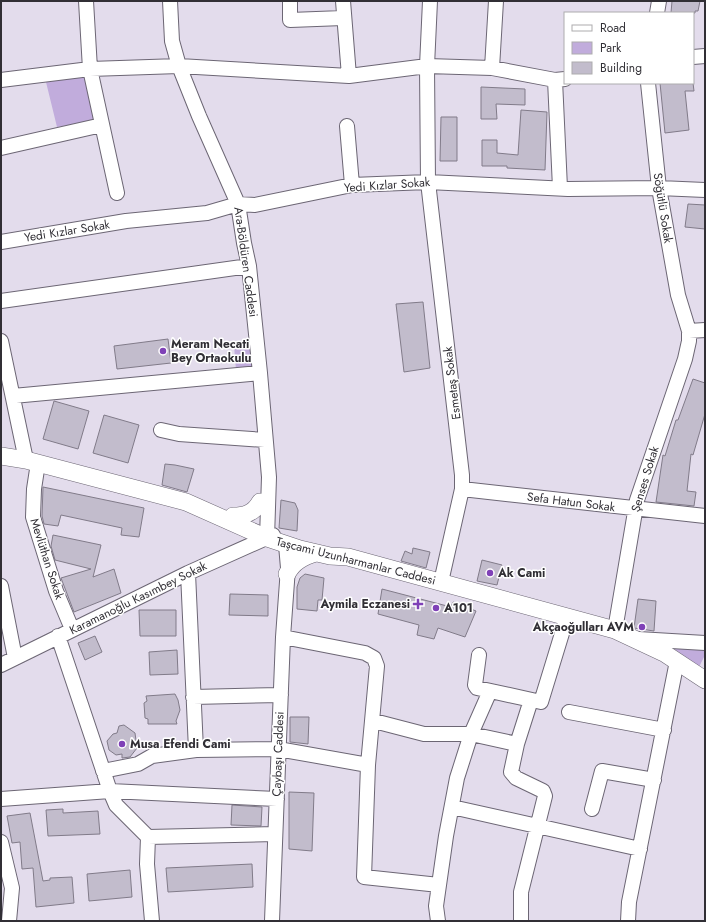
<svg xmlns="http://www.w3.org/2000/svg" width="706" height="922" viewBox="0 0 706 922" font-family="Jost,sans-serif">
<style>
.green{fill:#c1acdc}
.building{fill:#c2bccc;stroke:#817b89}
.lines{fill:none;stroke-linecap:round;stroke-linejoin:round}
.minor-casing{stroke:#6c6674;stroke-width:16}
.major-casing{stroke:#6c6674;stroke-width:18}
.minor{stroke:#fff;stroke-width:14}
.major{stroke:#fff;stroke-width:17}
.poi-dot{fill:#7f41b7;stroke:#fff;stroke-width:1.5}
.labels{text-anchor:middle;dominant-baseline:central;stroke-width:3;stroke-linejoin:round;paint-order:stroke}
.street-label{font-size:12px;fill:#312f35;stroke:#fff}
.poi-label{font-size:12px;font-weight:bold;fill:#312f35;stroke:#fff;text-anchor:start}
</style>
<rect width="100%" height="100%" fill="#e3dcec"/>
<!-- green -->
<path class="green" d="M90 76 97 120 57 127 46 82Z
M251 344 253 369 236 370 234 345Z
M670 646 705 648V655L699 667Z"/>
<!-- building -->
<path class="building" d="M672 1H700L698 11H695V13H671Z
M660 83H693L694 91H685L689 130 665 133Z
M481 87 525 89V105L496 104 497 119H481Z
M521 110 547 112 545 170 507 168V166H482V140H497V153L518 155Z
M441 117H457V161H440Z
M688 204 705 205V229L685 227Z
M423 302 430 368 404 372 396 304Z
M168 339 171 363 117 369 114 346Z
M693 379 705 383V414L693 455 691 454 687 491 696 492 694 506 656 502 663 455 665 456 676 420H678Z
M54 401 89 411 78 449 43 439Z
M104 415 139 425 128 463 93 453Z
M165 464 175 465 194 469 187 492 162 485Z
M43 487 144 508 139 537 121 535 122 528 61 515 58 526 44 524 42 516Z
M281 500 295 503 298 510 297 531 279 528Z
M53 535 101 545 93 577 114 569 121 593 74 612 61 578 91 569 55 560 51 546Z
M413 548 430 552 426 568 401 561 405 551 412 554Z
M482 560 502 565 497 585 477 581Z
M305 574 324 578 322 600H318L317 611 297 609V587L300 578Z
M382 589 451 607 453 602 476 611 465 637 438 628 434 639 417 635 419 625 378 614Z
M230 594 268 595V616L229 615Z
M638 599 656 601 654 631 634 628Z
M139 610H176V636H140Z
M95 636 102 652 85 660 78 643Z
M177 650 178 674 150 675 149 652Z
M175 694 178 700 180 710 176 721 177 724H148V719L145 718 144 703 147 701 146 696Z
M290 717H309L308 744 290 742Z
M124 725 135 733 137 748 130 757 122 758V754L116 755 109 750 107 741 113 734 117 733 119 726Z
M289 792 314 793 312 851 289 849Z
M232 805 262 807 261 826 231 825Z
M63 809V813L98 811 100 834 48 836 46 810Z
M30 813 43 881 50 880V878L72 877 74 903 36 907 33 868 22 869 20 842 12 843 7 816Z
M252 864 253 887 168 892 166 868Z
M130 870 132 897 89 901 87 874Z"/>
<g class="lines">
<!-- minor casing -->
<g class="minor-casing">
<path id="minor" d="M86 1 90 69 117 193
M170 1 172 41 179 66 199 116 238 204 244 243 249 266 260 373 269 477 267 538
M290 1V20L343 18
M343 1 349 76
M430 1 427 66 428 182 462 475V489L441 582
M657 13 659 1
M693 57 705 56
M492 68 496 1
M1 80 90 69 179 66 349 76 427 66 492 68 555 80 565 79
M555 80 560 188
M347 126 352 185
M1 148 102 125
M1 242 126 221 207 213 238 204 255 205 352 185 428 182 568 189 659 188 705 190
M1 301 249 266
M689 331 705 330
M1 341 26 460
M13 396 260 373
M161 430 179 434 265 440
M38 463 34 489 33 517 56 591 72 629
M462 489 705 516
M188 573 196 750
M1 586 15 658
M615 630 637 500 685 359 689 341V331L678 295 659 188 648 83
M58 636 110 791 116 805 148 837 275 834
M283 637 365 653 374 658 377 666 368 765 364 877 439 885
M638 639 705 643
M479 655 475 685 477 688 541 702 567 617
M1 665 188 573 273 535
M193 697 281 695
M569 712 664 730
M374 721 424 734H471L517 744 531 700
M517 744 511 772 516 778 543 791 545 796 521 892V921
M103 771 138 764 152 756 196 750 278 749 368 765
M1 799 110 791 277 799
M452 807 640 849
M592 809 602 771 654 780
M148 837 147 864 152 921
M1 842 12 888 9 921
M272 921 283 637 288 568 286 545
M438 921 436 906 446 836 457 778 471 734 490 691
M628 921 629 902 677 661"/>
</g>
<!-- major casing -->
<g class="major-casing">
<path id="major" d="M1 456 26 460 186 502 267 538 300 549 330 556 348 557 615 630 664 653 705 680
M233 516C245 516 254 513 260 502
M287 574C293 562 303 557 316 553"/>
</g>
<!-- minor -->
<use href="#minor" class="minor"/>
<!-- major -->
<use href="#major" class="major"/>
</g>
<!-- markers -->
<g class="poi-dot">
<circle cx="163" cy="351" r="4"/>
<circle cx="490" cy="573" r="4"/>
<path d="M416 598h4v4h4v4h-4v4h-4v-4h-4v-4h4z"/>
<circle cx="436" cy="608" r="4"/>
<circle cx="642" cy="627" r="4"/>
<circle cx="122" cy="744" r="4"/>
</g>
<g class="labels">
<!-- street labels -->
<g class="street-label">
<text transform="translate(387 185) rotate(-4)">Yedi Kızlar Sokak</text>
<text transform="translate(663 208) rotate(81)">Söğütlü Sokak</text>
<text transform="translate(67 231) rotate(-9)">Yedi Kızlar Sokak</text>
<text transform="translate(246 262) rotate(82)">Ara-Böldüren Caddesi</text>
<text transform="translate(452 383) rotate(-97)">Esmetaş Sokak</text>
<text transform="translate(645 479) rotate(-73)">Şenses Sokak</text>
<text transform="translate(571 502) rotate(7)">Sefa Hatun Sokak</text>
<text transform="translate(47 559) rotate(72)">Mevlüthan Sokak</text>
<text transform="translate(356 561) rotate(14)">Taşcami Uzunharmanlar Caddesi</text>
<text transform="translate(138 598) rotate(-26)">Karamanoğlu Kasımbey Sokak</text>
<text transform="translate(278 754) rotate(-88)">Çaybaşı Caddesi</text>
</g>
<!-- poi labels -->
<g class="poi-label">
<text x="171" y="344">Meram Necati<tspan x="171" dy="14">Bey Ortaokulu</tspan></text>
<text x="498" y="573">Ak Cami</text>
<text x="410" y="604" text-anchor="end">Aymila Eczanesi</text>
<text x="444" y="608">A101</text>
<text x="634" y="627" text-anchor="end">Akçaoğulları AVM</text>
<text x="130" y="744">Musa Efendi Cami</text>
</g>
</g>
<!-- border -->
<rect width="706" height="922" fill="none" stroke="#312f35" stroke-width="4"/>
<!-- legend -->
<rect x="564" y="12" width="130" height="72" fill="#ffffff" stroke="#adacae"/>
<rect x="572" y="25" width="20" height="6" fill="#ffffff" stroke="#adacae"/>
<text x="600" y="32" font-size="12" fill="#312f35">Road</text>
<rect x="572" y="42" width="20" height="12" fill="#c1acdc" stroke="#adacae"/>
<text x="600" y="52" font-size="12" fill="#312f35">Park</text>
<rect x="572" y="62" width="20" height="12" fill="#c2bccc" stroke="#adacae"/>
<text x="600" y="72" font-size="12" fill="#312f35">Building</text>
</svg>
